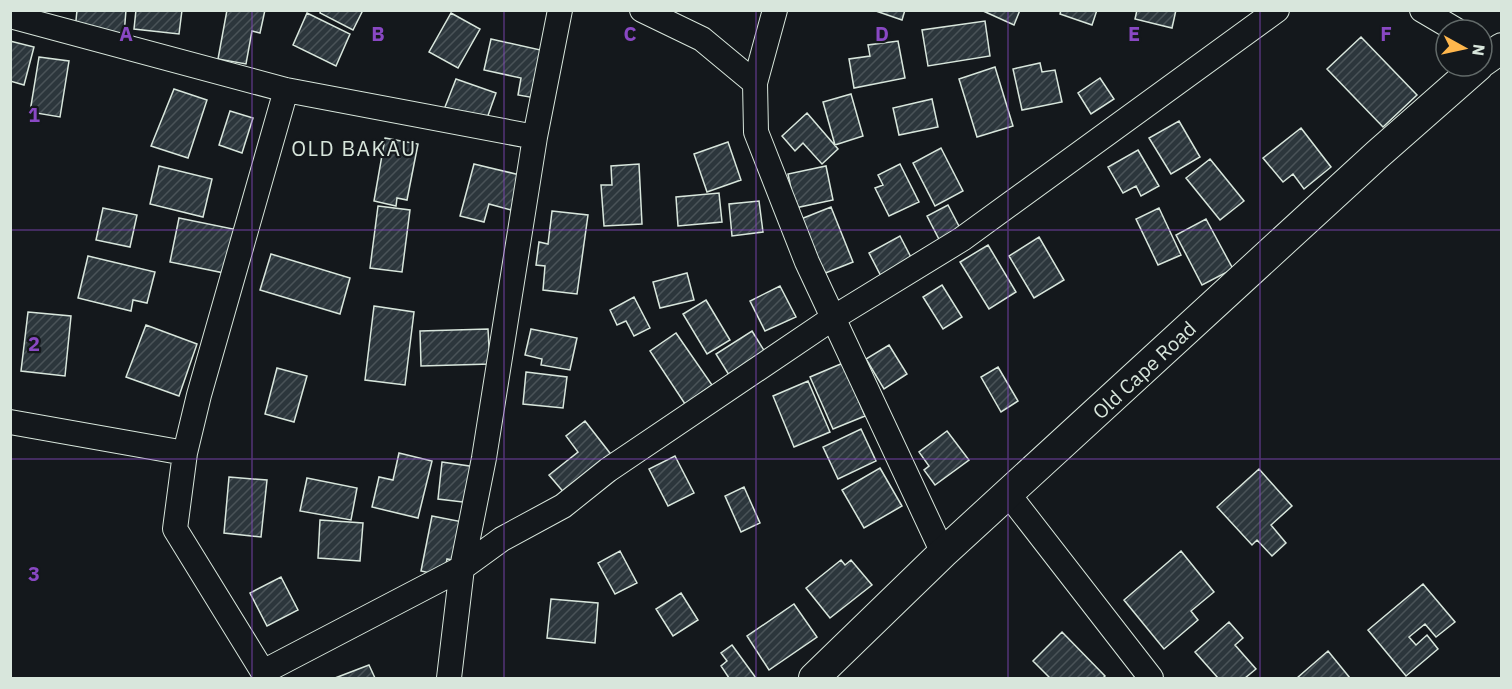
<svg xmlns="http://www.w3.org/2000/svg" width="1512" height="689" viewBox="0 0 1512 689" font-family="'IBM Plex Sans',sans-serif">
<style>
.building{fill:url(#building-hatch);stroke:#d8e6dc;stroke-width:1.5}
.lines{fill:none;stroke-linecap:round;stroke-linejoin:round}
.minor-casing{stroke:#d8e6dc;stroke-width:26}
.tertiary-casing{stroke:#d8e6dc;stroke-width:32}
.minor{stroke:#14181c;stroke-width:24}
.tertiary{stroke:#14181c;stroke-width:30}
.grid{fill:none;stroke:#8948c3;stroke-width:1.5;stroke-opacity:0.55}
.labels{text-anchor:middle;dominant-baseline:central;stroke-width:4.5;stroke-linejoin:round;paint-order:stroke}
.street-label{font-size:20px;fill:#d8e6dc;stroke:#14181c}
.neighbourhood-label{font-size:21px;letter-spacing:1.5px;fill:#d8e6dc;stroke:#14181c}
.grid-label{font-size:20px;text-anchor:middle;font-weight:bold;fill:#8948c3;stroke:#14181c;stroke-width:4.5;stroke-linejoin:round;paint-order:stroke}
</style>
<defs>
<pattern id="building-hatch" width="6" height="6" patternUnits="userSpaceOnUse" patternTransform="scale(1.5)"><rect width="6" height="6" fill="#2c363c"/><path d="M-1 1l2-2M0 6l6-6M5 7l2-2" fill="none" stroke="#4a5358"/></pattern>
</defs>
<rect width="100%" height="100%" fill="#14181c"/>
<!-- building -->
<path class="building" d="M77 10H126L124 35 75 31Z
M136 10H182L179 34 134 29Z
M227 10H265L260 33 252 31 246 64 218 59Z
M321 10H363L353 30 320 13Z
M873 10H905L902 20Z
M981 10H1020L1014 25Z
M1061 10H1097L1092 25 1060 14Z
M1137 10H1176L1172 28 1135 19Z
M307 13 350 34 336 66 293 45Z
M451 13 480 29 458 68 429 52Z
M985 21 990 56 928 66 922 30Z
M1361 37 1417 95 1383 127 1327 69Z
M491 39 545 51 535 98 518 95 521 78 484 70Z
M10 41 34 47 24 85 10 81Z
M898 41 905 78 854 88 849 59 870 56 868 45Z
M39 57 69 61 60 117 30 112Z
M1040 63 1042 72 1055 70 1062 102 1022 110 1013 69Z
M995 67 1013 126 977 137 959 79Z
M1100 78 1114 99 1091 114 1078 93Z
M456 79 496 93 486 121 445 107Z
M174 89 207 100 188 158 151 146Z
M851 94 863 136 835 145 823 102Z
M932 99 938 127 899 135 893 108Z
M230 111 253 118 242 153 219 145Z
M807 113 838 149 822 164 803 143 795 151 782 136Z
M1179 121 1200 157 1171 174 1149 138Z
M1301 128 1331 167 1304 189 1293 174 1283 182 1263 158Z
M385 138 418 144 407 200 397 198 396 206 374 201Z
M728 142 741 180 707 192 694 154Z
M941 148 963 191 935 206 913 163Z
M1138 150 1159 186 1141 196 1136 186 1123 193 1108 167Z
M1210 159 1244 201 1220 220 1186 178Z
M474 164 520 175 511 210 489 204 484 222 460 216Z
M639 164 642 224 604 226 601 185H612L611 166Z
M900 164 919 202 889 216 875 188 883 185 878 175Z
M159 166 212 179 203 217 150 204Z
M826 166 833 200 795 208 788 174Z
M719 193 722 222 678 226 676 197Z
M759 201 763 232 732 236 729 204Z
M948 205 963 234 942 245 927 216Z
M378 206 410 210 402 272 370 268Z
M831 207 853 262 823 274 801 219Z
M103 208 137 215 130 247 96 240Z
M1159 208 1181 255 1158 265 1136 219Z
M552 211 588 215 577 294 543 290 545 266 536 265 539 242 548 244Z
M179 218 238 230 229 274 170 262Z
M1206 219 1233 269 1202 285 1176 235Z
M900 236 915 265 884 282 869 253Z
M1039 237 1064 280 1034 298 1009 256Z
M988 245 1016 292 989 309 960 262Z
M271 254 350 278 340 314 260 290Z
M88 256 155 272 147 303 133 300 131 311 78 298Z
M687 273 694 300 660 308 653 282Z
M942 285 962 317 943 329 923 297Z
M780 286 796 317 765 331 750 301Z
M634 297 650 328 634 336 626 321 617 325 610 310Z
M706 300 730 340 707 354 683 314Z
M374 306 414 312 405 385 365 380Z
M28 312 71 316 65 376 21 371Z
M146 325 197 344 179 396 126 377Z
M488 329 490 364 421 366 420 331Z
M531 329 577 338 570 370 541 365 542 359 525 355Z
M752 331 765 352 729 375 716 354Z
M676 333 712 385 685 404 650 351Z
M889 345 907 374 884 389 866 359Z
M843 363 865 416 833 429 810 377Z
M998 367 1018 401 1001 412 981 377Z
M277 368 307 376 294 422 265 414Z
M526 372 567 377 563 408 523 404Z
M808 381 830 432 794 447 773 396Z
M585 421 613 457 566 495 549 475 578 452 566 436Z
M861 429 876 461 838 479 823 447Z
M947 431 969 460 935 485 924 470 929 466 919 452Z
M399 453 432 461 418 518 372 507 379 477 393 480Z
M675 456 694 493 668 506 649 469Z
M442 462 476 467 471 503 438 499Z
M880 468 902 506 864 528 842 490Z
M1259 469 1292 506 1271 525 1286 543 1272 556 1257 540 1252 545 1217 507Z
M229 477 267 480 261 537 224 533Z
M307 478 357 488 351 520 300 511Z
M744 487 760 523 741 532 725 496Z
M432 516 463 522 456 561 447 559 444 576 421 571Z
M320 520 363 523 360 561 318 558Z
M620 551 637 583 615 594 598 563Z
M1181 551 1214 592 1191 611 1198 620 1164 649 1124 600Z
M841 560 845 565 851 560 872 585 830 618 806 588Z
M281 577 298 610 267 626 250 593Z
M1423 584 1455 622 1436 637 1425 624 1409 637 1416 645 1427 635 1438 649 1406 676 1368 630Z
M681 593 698 620 673 636 656 609Z
M551 599 598 603 595 643 547 638Z
M794 604 817 637 769 670 747 636Z
M1229 622 1243 638 1235 645 1256 669 1245 678H1218L1195 652Z
M1062 632 1105 676 1103 678H1050L1033 661Z
M732 645 756 678H729L721 666 727 661 721 653Z
M1328 651 1350 678H1297Z
M369 665 375 678H335Z"/>
<g class="lines">
<!-- minor casing -->
<g class="minor-casing">
<path id="minor" d="M642 10 702 39 755 83
M775 10 755 83 756 132 807 262 943 553
M1422 10 1456 30
M10 16 286 90 535 137
M286 90 199 395 185 453 175 529 263 672 462 568 502 539 563 506 608 470 833 318 962 239 1277 10
M10 422 185 453
M1009 495 1151 678
M449 678 462 568 484 458 535 137 560 10"/>
</g>
<!-- tertiary casing -->
<g class="tertiary-casing">
<path id="tertiary" d="M1482 62 1502 48
M814 678 943 553 1378 154 1478 66"/>
</g>
<!-- minor -->
<use href="#minor" class="minor"/>
<!-- tertiary -->
<use href="#tertiary" class="tertiary"/>
</g>
<!-- grid -->
<path class="grid" d="M252 10V678M504 10V678M756 10V678M1008 10V678M1260 10V678M10 230H1502M10 459H1502"/>
<g class="labels">
<!-- street labels -->
<g class="street-label">
<text transform="translate(1144 370) rotate(-43)">Old Cape Road</text>
</g>
<!-- neighbourhood labels -->
<g class="neighbourhood-label">
<text x="354" y="148">OLD BAKAU</text>
</g>
</g>
<g class="grid-label">
<text x="126" y="41">A</text>
<text x="378" y="41">B</text>
<text x="630" y="41">C</text>
<text x="882" y="41">D</text>
<text x="1134" y="41">E</text>
<text x="1386" y="41">F</text>
<text x="34" y="122">1</text>
<text x="34" y="351">2</text>
<text x="34" y="581">3</text>
</g>
<!-- border -->
<rect width="1512" height="689" fill="none" stroke="#d8e6dc" stroke-width="24"/>
<!-- north arrow -->
<g transform="translate(1464 48) rotate(98)"><circle r="28" fill="#14181c" stroke="#626a69" stroke-width="1.5"/>
<path d="M0-4.5L10 22L0 15L-10 22Z" fill="#ffb74d"/>
<text y="-9" font-size="16" font-weight="bold" text-anchor="middle" fill="#d8e6dc">N</text>
</g>
</svg>
